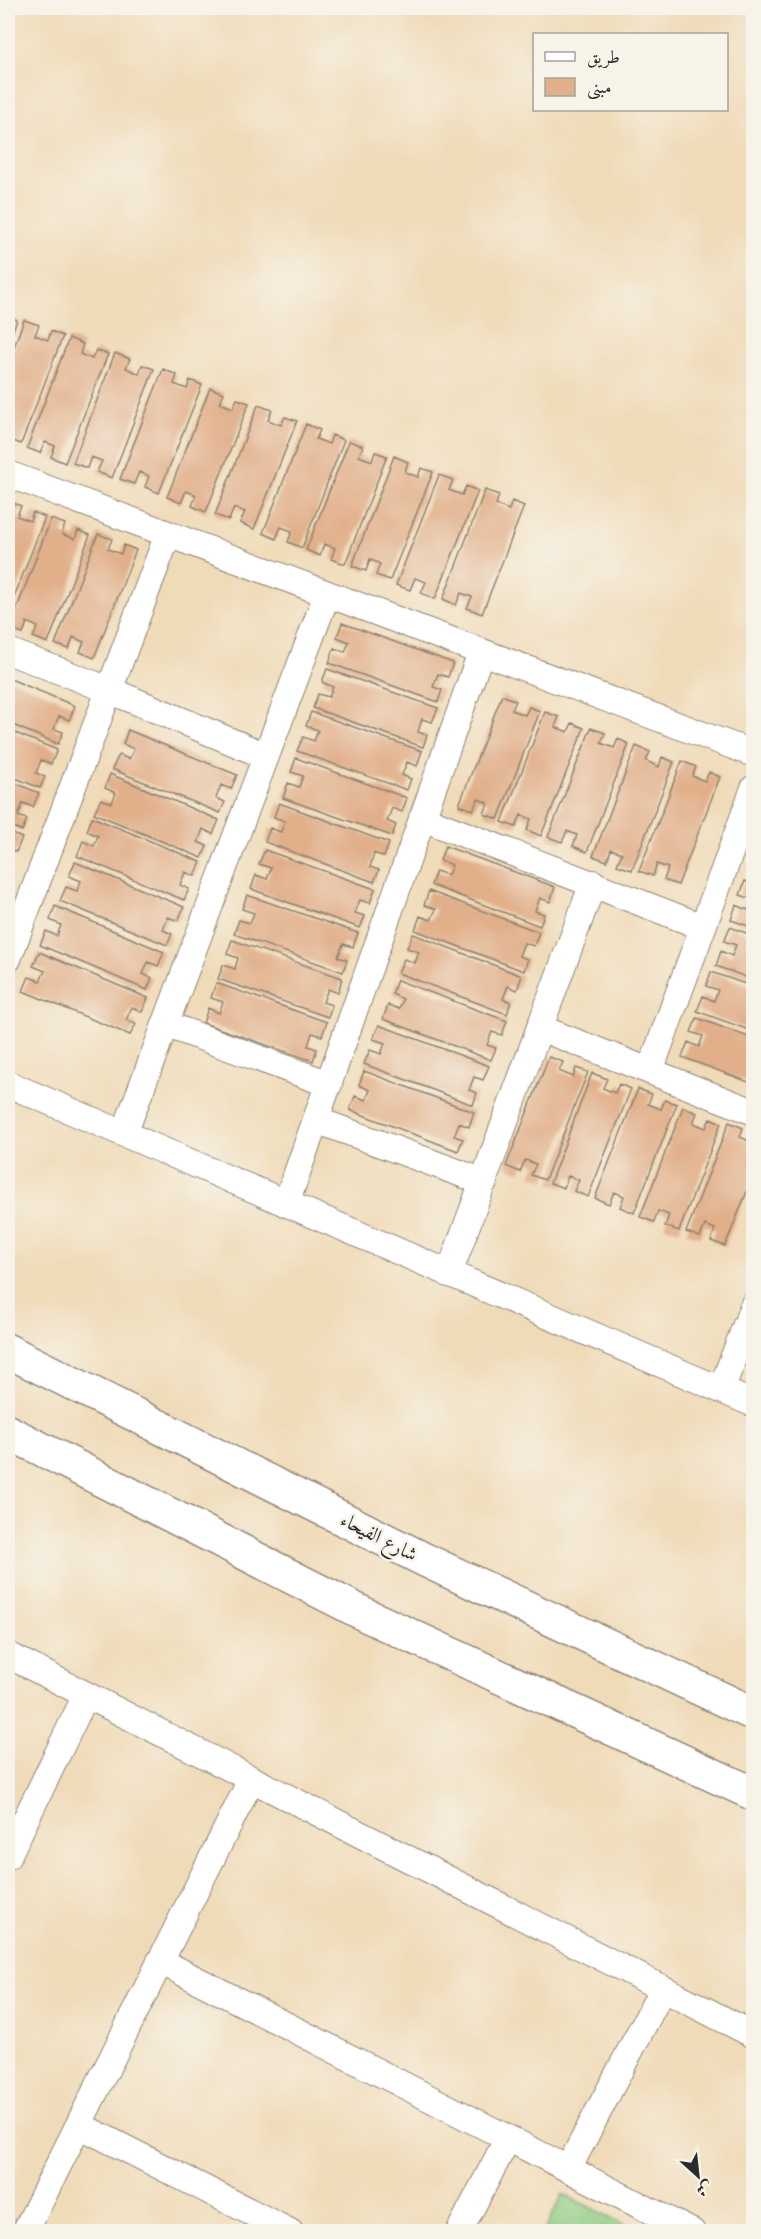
<svg xmlns="http://www.w3.org/2000/svg" width="761" height="2239" viewBox="0 0 761 2239" font-family="Cardo,Amiri,serif">
<style>
.green{fill:#8dcb81;stroke:#5c7b56;stroke-width:1.5}
.building{fill:#e1af89}
.lines{fill:none;stroke-linecap:round;stroke-linejoin:round}
.minor-casing{stroke:#8e8372;stroke-width:28}
.highway-casing{stroke:#8e8372;stroke-width:36}
.minor{stroke:#fff;stroke-width:26}
.highway{stroke:#fff;stroke-width:33}
.labels{text-anchor:middle;dominant-baseline:central;stroke-width:5;stroke-linejoin:round;paint-order:stroke}
.street-label{font-size:20px;fill:#2b2b2b;stroke:#f7f3e8}
</style>
<rect width="100%" height="100%" fill="#f7f3e8"/>
<filter id="ink" filterUnits="userSpaceOnUse"><feTurbulence type="fractalNoise" baseFrequency=".0167" numOctaves="2"/><feDisplacementMap in="SourceGraphic" scale="12" xChannelSelector="R" yChannelSelector="G"/><feConvolveMatrix kernelMatrix="1 2 1 2 8 2 1 2 1" color-interpolation-filters="sRGB"/></filter>
<filter id="wash" filterUnits="userSpaceOnUse"><feTurbulence type="fractalNoise" baseFrequency=".008" numOctaves="4" result="noise"/><feDisplacementMap in="SourceGraphic" scale="24" xChannelSelector="R" yChannelSelector="G"/><feGaussianBlur stdDeviation="1.35" result="paint"/><feColorMatrix in="noise" values="0 0 0 0 0 0 0 0 0 0 0 0 0 0 0 0 0 1.4 0 .05"/><feComposite in="paint" operator="in"/></filter>
<g filter="url(#wash)">
<rect width="100%" height="100%" fill="#f0dbb9"/>
<!-- green -->
<path class="green" d="M563 2194 632 2228 630 2231H544Z"/>
<g id="blocks">
<!-- building -->
<path class="building" d="M8 8H17L8 30Z
M8 316 17 320 8 344Z
M24 320 39 325 35 335 48 340 51 331 63 336 21 444 8 439 11 427 8 426V363Z
M69 338 83 344 80 354 92 359 96 350 108 354 65 463 51 457 55 446 45 442 40 453 27 448Z
M115 353 130 359 126 368 139 374 142 365 154 369 112 478 97 472 102 461 91 457 87 468 73 463Z
M163 369 177 375 174 384 187 389 190 380 202 385 159 493 145 487 149 476 139 472 134 484 120 479Z
M210 388 224 393 220 403 233 408 237 399 249 403 206 512 192 506 196 495 186 491 181 503 167 497Z
M258 405 272 410 268 420 281 425 285 417 297 421 254 529 240 523 245 512 234 508 229 520 215 515Z
M306 424 320 430 316 439 329 444 332 435 344 440 302 548 288 542 292 531 281 527 276 539 263 533Z
M349 441 363 446 359 456 372 461 375 452 387 456 345 564 331 559 335 548 324 544 320 556 306 550Z
M394 456 408 462 405 472 418 477 421 468 433 472 390 580 376 575 380 564 370 559 366 571 352 566Z
M439 475 453 480 449 490 462 495 466 486 478 491 435 599 421 593 426 582 415 578 410 590 396 585Z
M485 490 499 495 496 505 509 510 512 501 524 506 482 614 467 608 472 597 461 593 456 605 443 599Z
M8 501 21 506 17 516 30 521 33 512 45 517 8 613Z
M51 519 65 524 62 534 75 539 78 530 90 535 48 643 33 637 38 627 27 622 23 634 9 629Z
M98 534 112 539 108 549 121 554 124 545 136 550 94 658 80 652 84 642 73 637 69 649 55 644Z
M342 623 453 663 448 677 438 674 433 687 442 690 438 702 329 663 334 648 345 652 349 642 337 637Z
M327 669 438 708 432 722 422 719 418 732 427 735 423 747 313 708 318 694 329 697 333 687 322 682Z
M8 678 75 706 69 720 59 716 54 729 63 732 58 744 8 723Z
M502 695 516 701 512 710 525 715 529 707 540 711 498 819 484 814 488 803 478 799 473 810 459 805Z
M311 712 422 751 417 766 407 762 402 775 411 779 407 790 297 751 303 737 314 741 318 730 306 726Z
M545 712 559 717 555 727 568 732 572 723 584 728 541 836 527 830 531 819 521 815 516 827 502 822Z
M591 728 605 733 601 743 614 748 618 739 629 744 587 852 573 846 577 835 567 831 562 842 548 837Z
M8 730 57 750 51 764 41 760 36 773 45 777 40 788 8 775Z
M128 730 237 775 231 789 221 785 216 798 225 802 220 813 112 769 119 755 129 759 134 749 123 744Z
M636 746 650 752 646 761 659 767 662 757 674 762 632 870 617 865 622 853 611 849 607 861 593 856Z
M296 758 407 798 402 812 392 808 387 821 396 825 392 836 283 798 288 783 299 787 303 776 291 772Z
M682 761 696 767 692 776 705 781 709 772 720 777 678 885 664 880 668 868 657 864 653 876 639 871Z
M110 774 219 820 213 834 203 829 198 842 207 846 202 858 94 813 101 799 112 803 116 793 105 788Z
M8 780 39 793 33 807 23 803 18 816 27 819 22 831 8 825Z
M279 803 389 843 384 857 374 853 370 867 379 870 374 882 265 842 270 828 281 832 285 821 274 817Z
M92 817 201 862 195 876 185 872 180 885 189 889 184 900 77 856 83 841 94 846 98 836 87 831Z
M8 832 22 838 16 852 8 849Z
M445 846 555 887 550 902 540 898 535 911 544 914 540 926 431 885 436 871 448 875 452 865 440 860Z
M265 850 375 889 370 903 360 900 355 913 365 916 360 928 251 889 256 875 267 879 271 868 259 864Z
M75 862 184 907 178 921 168 917 163 930 172 934 167 945 60 901 66 887 77 891 81 881 69 876Z
M745 881 754 884V928L731 920 736 905 748 910 752 899 740 895Z
M429 891 539 932 534 946 524 943 519 956 528 959 524 971 415 930 420 916 431 920 436 909 424 905Z
M247 895 358 933 353 947 343 944 338 957 347 960 343 972 234 934 239 920 250 923 254 913 242 909Z
M55 906 164 952 158 966 148 962 143 974 152 978 147 990 40 945 46 931 57 936 61 925 50 920Z
M730 927 754 936V980L716 966 721 951 732 956 736 945 724 941Z
M413 934 522 976 517 990 508 986 503 999 511 1002 507 1014 398 973 404 959 415 963 419 952 407 948Z
M232 940 342 978 338 993 328 989 323 1002 332 1005 328 1017 218 979 223 965 235 969 238 958 227 954Z
M39 952 148 998 142 1012 132 1007 126 1020 136 1024 130 1035 23 991 29 977 40 981 45 971 33 966Z
M711 972 754 987V1032L697 1011 703 996 714 1001 718 990 706 986Z
M397 980 507 1021 502 1035 492 1032 487 1045 496 1048 491 1060 383 1019 388 1005 399 1009 403 999 392 994Z
M216 983 327 1022 322 1036 312 1033 308 1046 317 1049 313 1061 203 1023 208 1008 219 1013 223 1002 211 998Z
M697 1018 754 1039V1084L682 1057 688 1042 699 1047 703 1036 691 1032Z
M379 1025 489 1066 483 1080 474 1077 469 1090 477 1093 473 1105 364 1064 370 1050 381 1054 385 1043 373 1039Z
M549 1057 563 1062 559 1071 573 1077 576 1068 588 1072 545 1180 531 1175 536 1164 525 1160 520 1172 506 1166Z
M364 1071 474 1112 469 1127 459 1123 454 1136 463 1139 458 1151 350 1110 355 1096 366 1100 370 1090 359 1085Z
M592 1073 607 1079 603 1088 615 1093 619 1084 631 1089 588 1197 574 1191 579 1180 568 1176 564 1188 550 1183Z
M638 1089 652 1094 648 1104 661 1109 665 1100 677 1104 634 1213 620 1207 624 1196 614 1192 609 1204 595 1198Z
M683 1107 697 1113 693 1123 706 1128 710 1118 721 1123 679 1231 665 1226 669 1215 658 1211 654 1222 640 1217Z
M729 1122 743 1128 740 1137 754 1143V1174L725 1246 711 1241 715 1229 705 1225 700 1237 686 1232Z"/>
</g>
</g>
<g filter="url(#ink)">
<use href="#blocks" fill-opacity="0" stroke="#8e8372" stroke-width="1.5"/>
<g class="lines">
<!-- minor casing -->
<g class="minor-casing">
<path id="minor" d="M8 474 754 754
M8 651 109 690 266 756
M422 818 703 927
M8 959 168 534
M165 1024 329 1084
M540 1028 754 1112
M650 1071 754 788
M8 1084 754 1404
M316 1120 484 1182
M124 1134 327 594
M286 1204 481 652
M449 1274 593 883
M721 1390 754 1304
M8 1655 754 2035
M8 1856 86 1695
M160 1961 692 2232
M79 2125 290 2232
M568 2169 662 1990
M25 2232 251 1780
M459 2232 508 2138"/>
</g>
<!-- highway casing -->
<g class="highway-casing">
<path id="highway" d="M8 1351 425 1560 754 1714
M8 1432 368 1616 754 1794"/>
</g>
<!-- minor -->
<use href="#minor" class="minor"/>
<!-- highway -->
<use href="#highway" class="highway"/>
</g>
</g>
<g class="labels">
<!-- street labels -->
<g class="street-label">
<text transform="translate(379 1537) rotate(27)">شارع الفيحاء</text>
</g>
</g>
<!-- margin -->
<rect width="761" height="2239" fill="none" stroke="#f7f3e8" stroke-width="30"/>
<!-- legend -->
<rect x="533" y="33" width="195" height="78" fill="#f7f3e8" stroke="#a5a39c" stroke-width="1.5"/>
<rect x="545" y="52" width="30" height="9" fill="#ffffff" stroke="#a5a39c" stroke-width="1.5"/>
<text x="587" y="63" font-size="18" fill="#2b2b2b">طريق</text>
<rect x="545" y="78" width="30" height="18" fill="#e1af89" stroke="#a5a39c" stroke-width="1.5"/>
<text x="587" y="93" font-size="18" fill="#2b2b2b">مبنى</text>
<!-- north arrow -->
<g transform="translate(698 2176) rotate(153)" stroke="#f7f3e8" stroke-width="4.5" paint-order="stroke">
<path d="M0-4.5L10 22L0 15L-10 22Z" fill="#2b2b2b"/>
<text y="-9" font-size="16" font-weight="bold" text-anchor="middle" fill="#2b2b2b">ش</text>
</g>
</svg>
